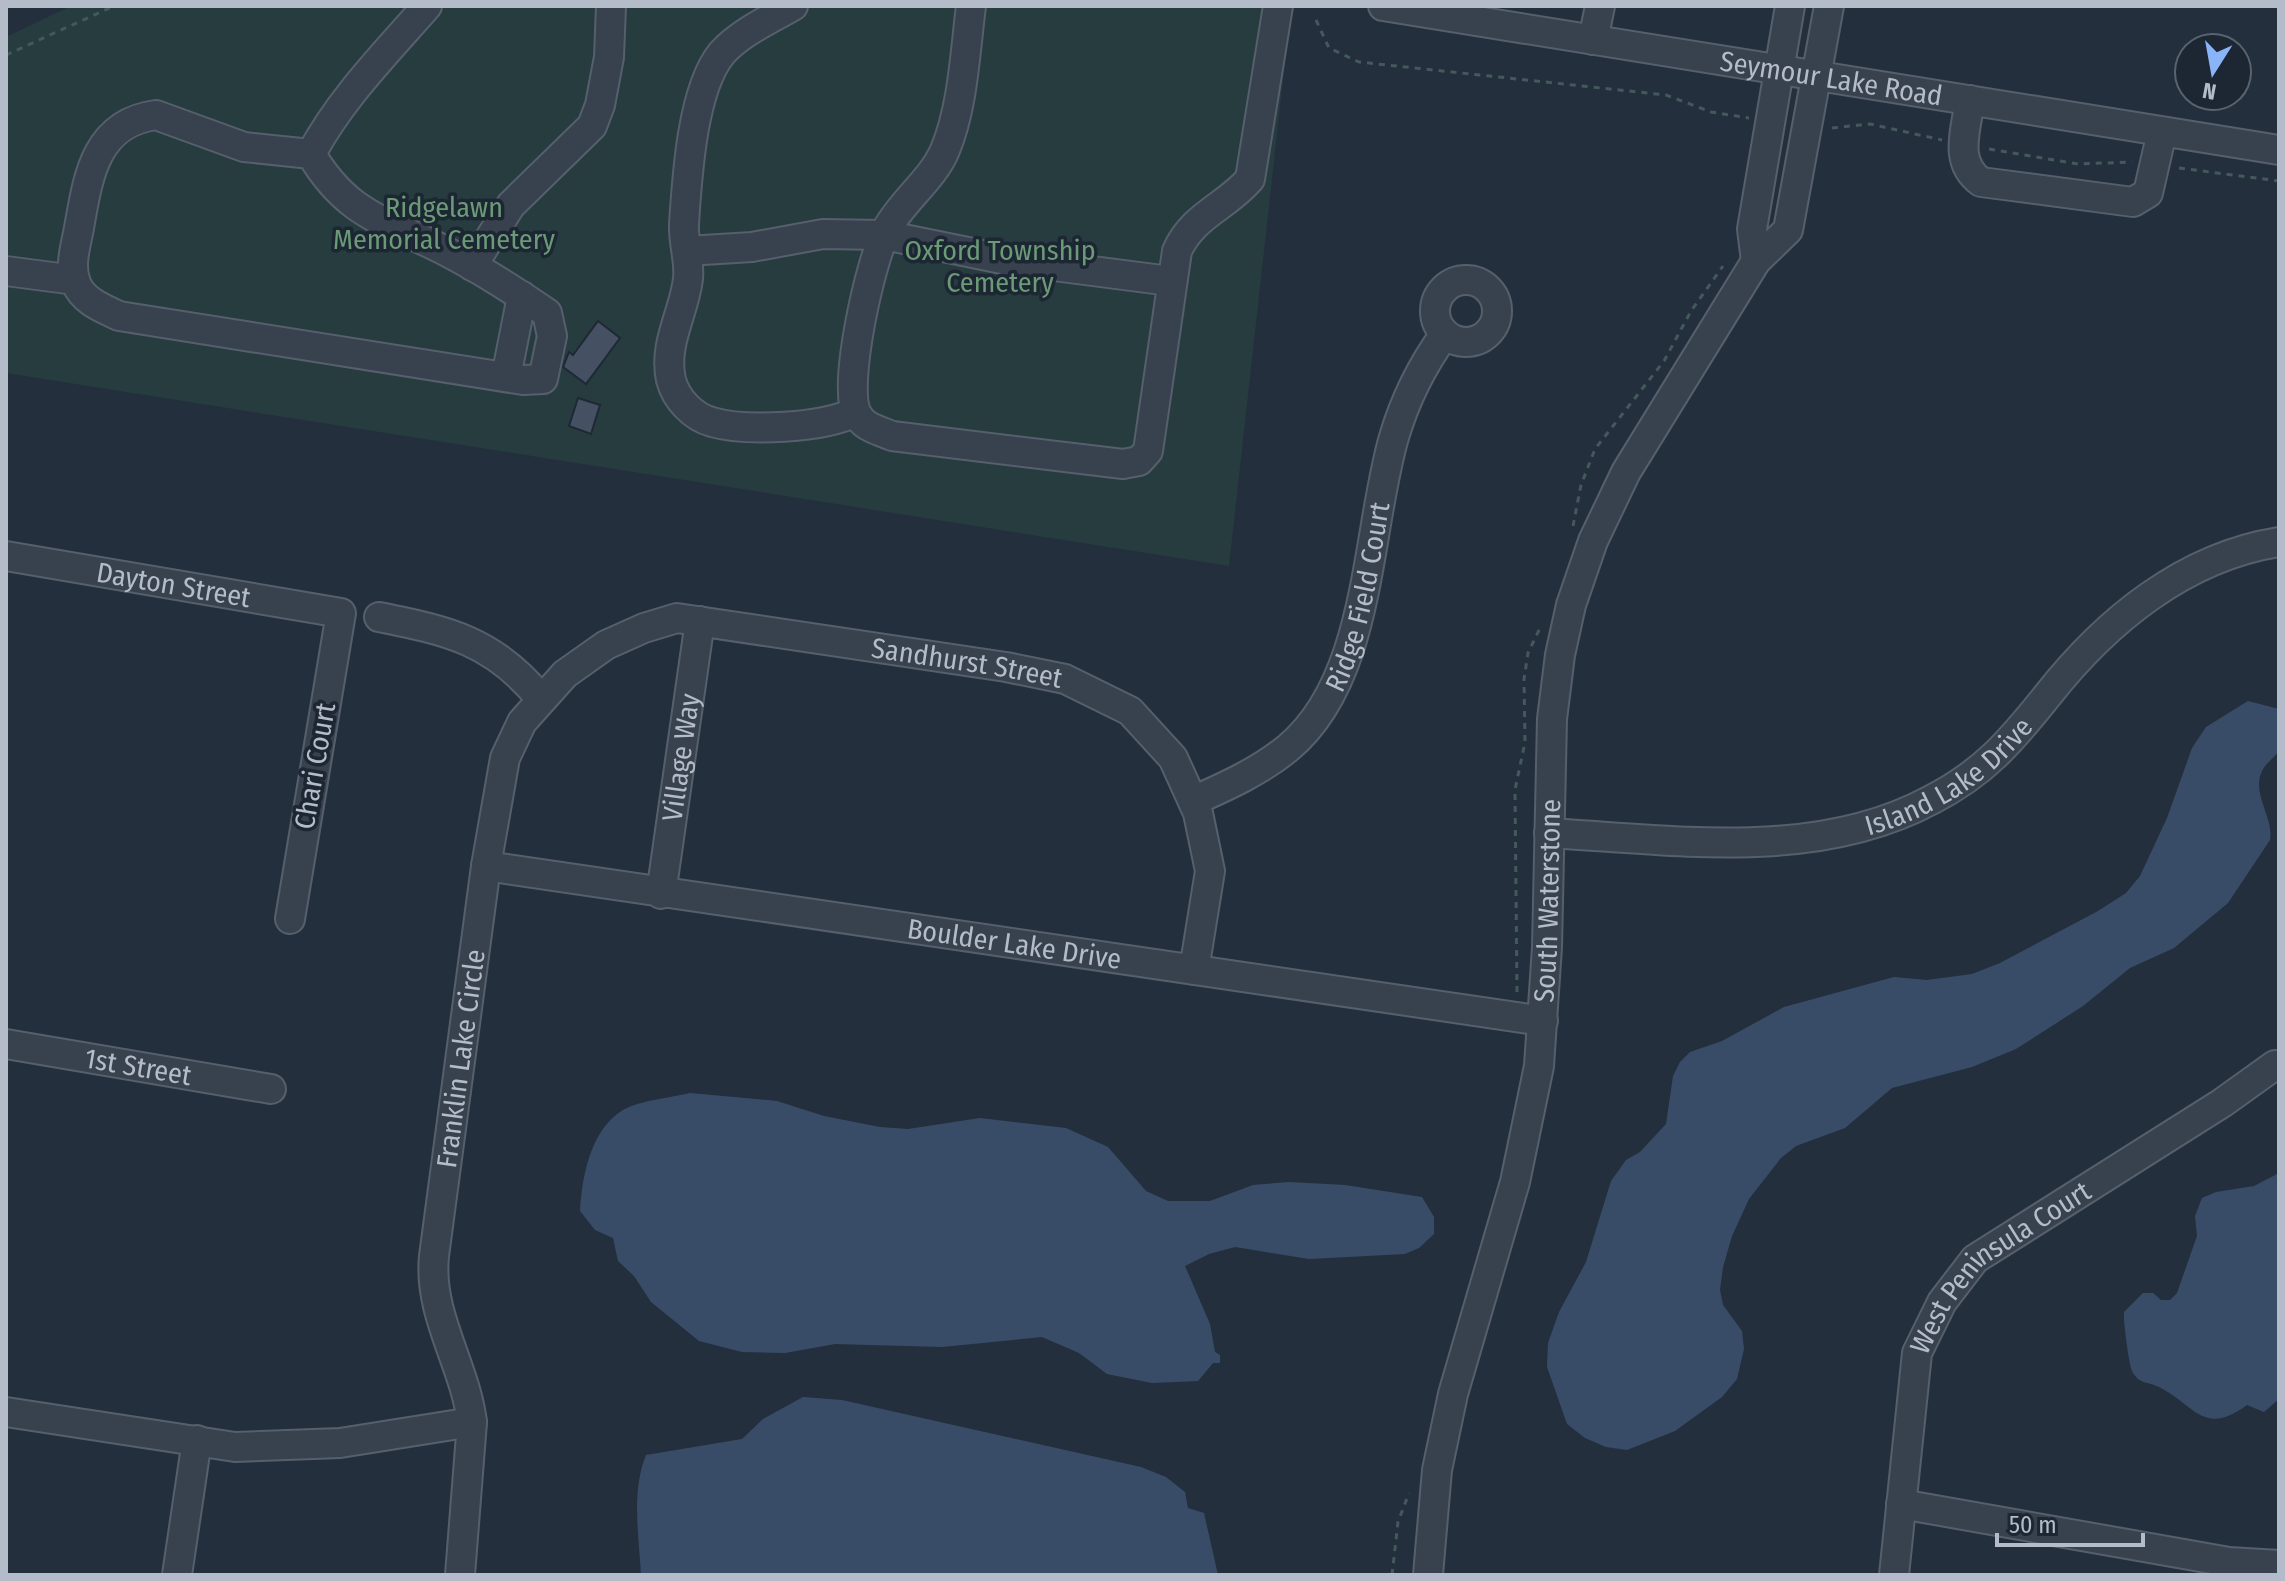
<svg xmlns="http://www.w3.org/2000/svg" width="2285" height="1581" viewBox="0 0 2285 1581" font-family="'Fira Sans Condensed',sans-serif">
<style>
.green{fill:#263c3f}
.water{fill:#394c67}
.building{fill:#455162;stroke:#1f2835;stroke-width:2}
.lines{fill:none;stroke-linecap:round;stroke-linejoin:round}
.minor-casing{stroke:#565f6c;stroke-width:32}
.path{stroke:#44595c;stroke-width:3;stroke-dasharray:6 6;stroke-linecap:butt}
.minor{stroke:#38414e;stroke-width:28}
.labels{text-anchor:middle;dominant-baseline:central;stroke-width:7;stroke-linejoin:round;paint-order:stroke}
.street-label{font-size:28px;fill:#b4bcc9;stroke:#1d2633}
.park-label{font-size:28px;fill:#6b9a76;stroke:#1d2633}
</style>
<rect width="100%" height="100%" fill="#242f3e"/>
<!-- green -->
<path class="green" d="M71 6 1291 8 1229 566 6 373V37Z"/>
<!-- water -->
<path class="water" d="M2248 701 2279 709V751C2274 758 2266 763 2262 771 2251 794 2274 817 2270 840L2228 903 2174 948 2130 968 2083 1006 2016 1049 1972 1067 1892 1088 1845 1128 1796 1146 1781 1158 1749 1199 1732 1236 1723 1267 1720 1290 1723 1305 1742 1331 1744 1349 1737 1379 1722 1397 1675 1431 1627 1450 1606 1447 1585 1438 1567 1424 1547 1367 1548 1343 1559 1312 1586 1262 1611 1181 1626 1160 1640 1152 1666 1124 1673 1076 1680 1062 1690 1052 1722 1041 1784 1007 1894 977 1927 980 1972 974 2000 963 2098 911 2126 893 2140 876 2167 818 2192 748 2206 727Z
M690 1093 777 1101 824 1116 880 1127 908 1129 980 1118 1066 1128 1108 1147 1146 1191 1168 1201H1210L1253 1185 1289 1182 1345 1185 1422 1197 1434 1217V1234L1419 1248 1405 1254 1309 1259 1235 1247 1209 1254 1185 1266 1210 1324 1215 1352 1220 1355V1363H1213L1198 1381 1152 1383 1107 1374 1079 1353 1042 1337 942 1347 835 1344 785 1353 742 1352 699 1341 651 1302 634 1276 618 1261 613 1238 595 1230 580 1211C582 1177 590 1130 623 1110 641 1100 670 1098 690 1093Z
M2279 1173V1399L2264 1412 2247 1405C2203 1437 2195 1405 2159 1387 2147 1381 2141 1385 2133 1373 2129 1367 2123 1319 2124 1312L2143 1293H2153L2161 1300H2170L2177 1293 2197 1236 2195 1216 2202 1198 2216 1192 2254 1186Z
M803 1397 842 1400 1141 1467 1166 1477 1185 1492 1188 1508 1204 1513 1218 1575H641C639 1536 631 1492 646 1455L742 1439 763 1419Z"/>
<!-- building -->
<path class="building" d="M598 321 620 338 586 384 563 367 569 352 573 355Z
M578 398 600 405 591 434 569 426Z"/>
<g class="lines">
<!-- minor casing -->
<g class="minor-casing">
<g id="minor">
<path d="M793 6C769 20 741 32 722 53 692 89 687 178 684 224 683 242 690 261 688 279 684 313 663 344 671 380 676 399 693 417 712 422 746 432 824 428 855 412"/>
<path d="M971 6C965 53 963 107 945 150 933 179 902 201 887 229 871 258 842 386 857 414 864 428 879 430 892 436L1123 464 1139 461 1148 451 1177 251C1193 215 1226 207 1250 179L1278 6"/>
<path id="s1" d="M1383 6 2279 150"/>
<path d="M1593 40 1600 6"/>
<path d="M1970 100C1966 130 1953 162 1981 182L2133 202 2148 193 2162 132"/>
<path d="M156 115 244 147 311 154C350 220 391 221 453 255 485 272 516 292 547 313L552 336 543 379 523 380 119 316C102 308 83 301 76 283 69 265 76 245 79 228 88 177 95 123 156 115Z"/>
<path d="M311 154C341 98 385 54 427 6"/>
<path d="M687 251 752 247 823 234 884 235 1007 260 1170 281"/>
<path d="M1756 261 1752 229 1790 6"/>
<path d="M472 266 511 205 592 126 600 105 609 57 611 6"/>
<path d="M6 271 75 280"/>
<circle cx="1466" cy="311" r="31"/>
<path d="M506 377 522 296"/>
<path id="s2" d="M6 556 341 613 290 919"/>
<path d="M379 617C449 631 494 641 541 699"/>
<path id="s3" d="M1193 801C1227 786 1260 771 1288 748 1371 679 1366 533 1394 437 1405 400 1423 364 1445 334"/>
<path id="s4" d="M1549 833C1674 840 1816 862 1931 800 1984 773 2011 741 2047 696 2106 621 2184 557 2279 542"/>
<path id="s5" d="M486 866 1543 1021"/>
<path id="s6" d="M661 894 700 621"/>
<path id="s7" d="M6 1044 271 1089"/>
<path d="M6 1412 235 1447 340 1443 472 1422"/>
<path d="M1901 1504 2229 1562 2279 1565"/>
<path d="M177 1575 197 1440"/>
<path id="s8" d="M460 1575 472 1422C465 1365 428 1315 434 1256L486 866 505 758 522 722 565 674 606 645 644 628 677 618 1006 667 1065 679 1130 711 1173 758 1198 813 1210 871 1194 970"/>
<path id="s9" d="M1428 1575 1437 1470 1453 1394 1515 1182 1539 1066 1547 947 1552 719 1560 655 1571 605 1593 541 1626 472 1756 261 1788 230 1829 6"/>
<path id="s10" d="M1894 1575 1917 1353 1942 1302 1975 1259 2222 1103 2275 1065"/>
</g>
</g>
<!-- path -->
<path class="path" d="M1316 20 1329 48 1359 62 1666 95 1711 112 1749 118
M6 55 114 6
M1832 128 1870 124 1942 140
M1989 149 2078 164 2132 162
M2179 168 2279 181
M1573 526 1581 485 1595 449 1664 361 1691 311 1723 266
M1517 992 1515 790 1525 742 1524 679 1528 653 1540 628
M1392 1575 1398 1522 1409 1493"/>
<!-- minor -->
<use href="#minor" class="minor"/>
</g>
<g class="labels">
<!-- street labels -->
<g class="street-label">
<text stroke="none"><textPath href="#s1" startOffset="454">Seymour Lake Road</textPath></text>
<text stroke="none"><textPath href="#s2" startOffset="170">Dayton Street</textPath></text>
<text stroke="none"><textPath href="#s3" startOffset="280">Ridge Field Court</textPath></text>
<text stroke="none"><textPath href="#s8" startOffset="1352">Sandhurst Street</textPath></text>
<text stroke="none"><textPath href="#s6" startOffset="138">Village Way</textPath></text>
<text transform="translate(315 766) rotate(-80)">Chari Court</text>
<text stroke="none"><textPath href="#s4" startOffset="416">Island Lake Drive</textPath></text>
<text stroke="none"><textPath href="#s9" startOffset="688">South Waterstone</textPath></text>
<text stroke="none"><textPath href="#s5" startOffset="534">Boulder Lake Drive</textPath></text>
<text stroke="none"><textPath href="#s8" startOffset="524">Franklin Lake Circle</textPath></text>
<text stroke="none"><textPath href="#s7" startOffset="134">1st Street</textPath></text>
<text stroke="none"><textPath href="#s10" startOffset="346">West Peninsula Court</textPath></text>
</g>
<!-- park labels -->
<g class="park-label">
<text x="444" y="207">Ridgelawn<tspan x="444" dy="32">Memorial Cemetery</tspan></text>
<text x="1000" y="250">Oxford Township<tspan x="1000" dy="32">Cemetery</tspan></text>
</g>
</g>
<!-- border -->
<rect width="2285" height="1581" fill="none" stroke="#b4bcc9" stroke-width="16"/>
<!-- north arrow -->
<g transform="translate(2213 72) rotate(191)"><circle r="38" fill="#1d2633" stroke="#59626f" stroke-width="2"/>
<path d="M0-6L14 30L0 20L-14 30Z" fill="#8ab4f8"/>
<text y="-12" font-size="22" font-weight="bold" text-anchor="middle" fill="#b4bcc9">N</text>
</g>
<!-- scale -->
<path d="M1997 1533v12h146v-12" fill="none" stroke="#b4bcc9" stroke-width="4"/>
<text x="2009" y="1533" font-size="24" fill="#b4bcc9" stroke="#1d2633" stroke-width="6" paint-order="stroke">50 m</text>
</svg>
